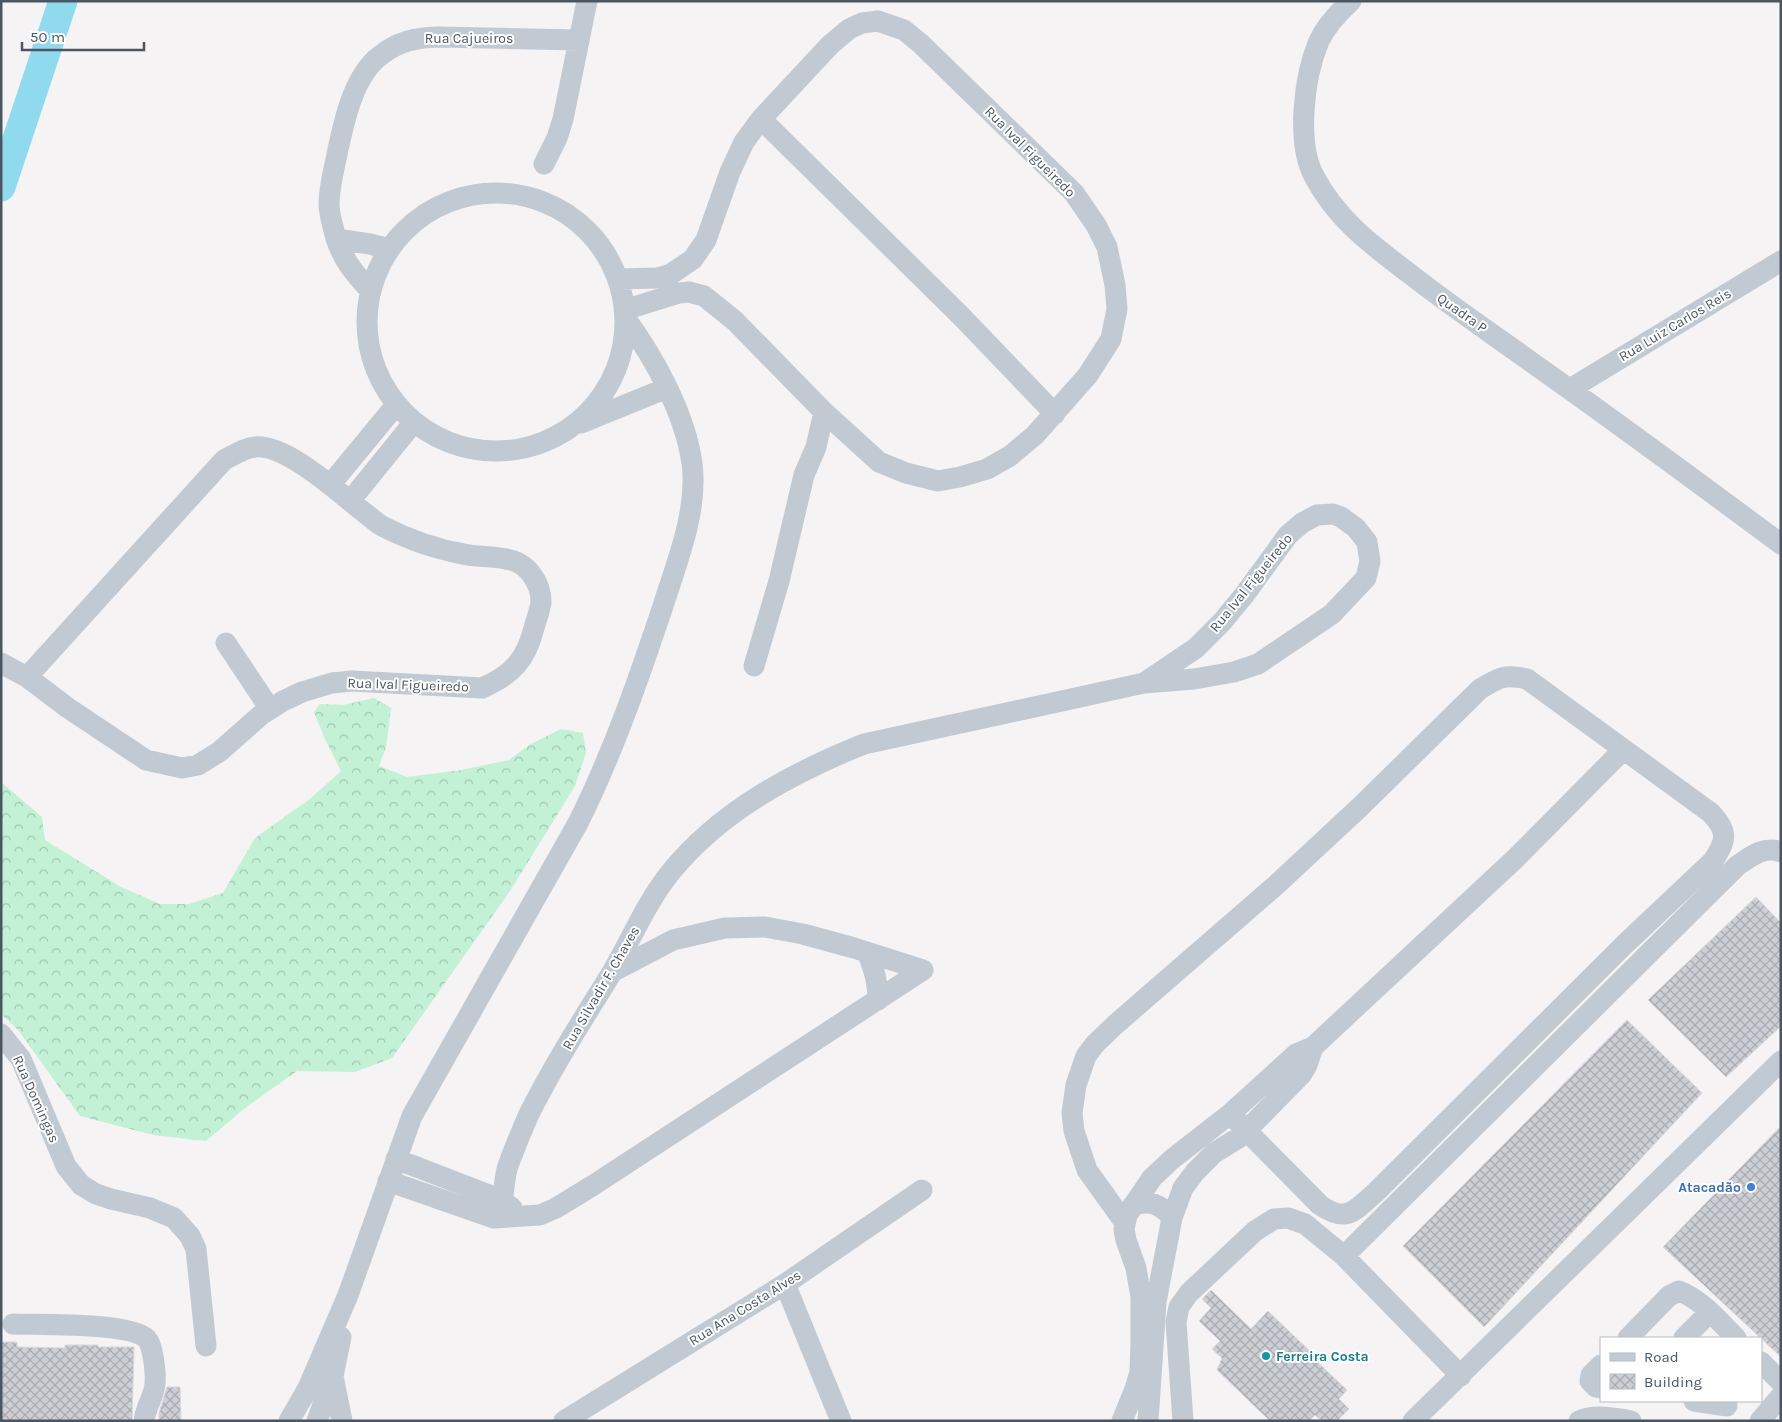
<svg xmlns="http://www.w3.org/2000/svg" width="1782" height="1422" viewBox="0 0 1782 1422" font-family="Karla,sans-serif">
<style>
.forest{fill:url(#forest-crowns)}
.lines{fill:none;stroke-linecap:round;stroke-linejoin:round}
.river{stroke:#90daee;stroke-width:29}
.building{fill:url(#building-cross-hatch);stroke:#d7d9de}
.minor{stroke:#c1cad2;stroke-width:21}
.shop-dot{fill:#3f7fe0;stroke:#fff;stroke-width:2}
.culture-dot{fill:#0f9aa8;stroke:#fff;stroke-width:2}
.labels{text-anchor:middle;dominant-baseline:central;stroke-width:4;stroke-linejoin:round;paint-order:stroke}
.street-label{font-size:14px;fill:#4a5661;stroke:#fff}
.shop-label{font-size:14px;font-weight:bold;fill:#366cbe;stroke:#fff;text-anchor:end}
.culture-label{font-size:14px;font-weight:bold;fill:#0d838f;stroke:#fff;text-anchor:start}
</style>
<defs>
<pattern id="forest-crowns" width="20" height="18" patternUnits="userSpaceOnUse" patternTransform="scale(1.25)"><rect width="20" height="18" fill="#c3f1d5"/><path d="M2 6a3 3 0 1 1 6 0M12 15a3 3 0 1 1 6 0" fill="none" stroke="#a0c6b0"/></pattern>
<pattern id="building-cross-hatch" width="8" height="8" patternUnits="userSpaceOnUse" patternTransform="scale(1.25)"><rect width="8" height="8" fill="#cdcfd5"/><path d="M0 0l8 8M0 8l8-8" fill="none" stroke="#a8abb0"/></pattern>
</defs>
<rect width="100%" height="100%" fill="#f5f3f3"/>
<!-- forest -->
<path class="forest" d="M374 698 391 708 386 747 379 766 407 777 461 770 509 760 529 745 561 729 583 733 586 753 575 786 510 891 392 1058 355 1072 297 1071 245 1108 206 1141 153 1135 80 1116 18 1030 1 1014V782L42 817 45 840 121 887 160 904H189L223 893 255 838 310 799 341 771 325 739 314 712 320 704 343 705Z"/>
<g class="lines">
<!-- river -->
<path class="river" d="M1 187 63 1"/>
</g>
<!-- building -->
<path class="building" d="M1756 897 1781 923V1026L1726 1077 1648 1000Z
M1627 1020 1702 1093 1484 1327 1403 1246Z
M1781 1126V1357L1663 1247Z
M1211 1290 1251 1329 1268 1311 1313 1354 1311 1356 1347 1390 1339 1399 1349 1409 1337 1421H1322L1315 1415 1309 1421H1270L1217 1370 1222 1358 1212 1349 1220 1341 1199 1321 1211 1308 1202 1299Z
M1 1342H17V1347L65 1348V1345H98V1347H134L132 1421H1Z
M167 1387H180L181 1421H159V1413Z"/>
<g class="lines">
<!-- minor -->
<path class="minor" d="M1351 1C1339 12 1326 26 1319 41 1304 76 1296 142 1314 176 1337 220 1372 245 1410 274 1452 307 1497 337 1541 369 1622 426 1701 485 1781 544
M761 119 961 316 1055 414
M544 164 557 138 563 119 587 1
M367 322a129 129 0 1 1 258 0a129 129 0 1 1-258 0Z
M336 239 370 244 389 249
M619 279 657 278 671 274 693 259 706 240 730 172 744 142 761 119 830 45 849 29 862 23 878 21 904 30 921 44 1074 193 1096 225 1107 247 1115 285 1117 309 1111 339 1088 375 1035 435 1010 456 987 469 960 477 938 481 906 473 879 462 824 412 735 321 704 296 689 292 679 293 624 310
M369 289C354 273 342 258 336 238 333 227 329 215 329 204 329 189 333 174 336 159 343 126 352 76 381 55 399 41 415 38 438 37L579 40
M1570 389 1781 261
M581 423 667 388
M330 485 396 405
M350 501 414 422
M226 643 270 709
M1 663 27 677 68 708 146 760 182 768 198 765 219 752 261 715 283 701 302 692 332 683 352 681 482 688C512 675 526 660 534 628 536 620 540 611 541 602 541 582 527 562 506 559 494 556 481 557 468 555 439 550 409 540 382 526 375 522 368 515 361 510 337 491 286 444 255 447 244 448 234 455 224 460L27 677
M754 666 779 581 804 475 816 447 824 412
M867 952C874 969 878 982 878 1000
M612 972 673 940 725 928 765 927 803 934 854 948 923 970
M1 1034 21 1059 66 1166 81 1185 96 1194 111 1199 150 1208 174 1218 190 1236 196 1249 206 1346
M396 1159 502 1200 512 1208
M388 1181 494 1218 540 1215 556 1208 592 1186 923 970
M1133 1205C1150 1200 1161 1204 1172 1218
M494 1218C496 1212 500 1206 502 1200 505 1188 504 1175 509 1163 515 1147 522 1130 529 1114 553 1066 583 1019 611 974 631 940 646 903 670 873 720 811 792 773 864 744L1144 683 1194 679 1234 672 1258 664 1332 614 1366 578 1370 561 1367 542 1356 528 1341 517 1333 514 1317 515 1302 523 1288 535 1245 594 1222 622 1196 648 1144 683
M1125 1223 1087 1170 1074 1131 1072 1113 1076 1085 1086 1056 1095 1044 1116 1024 1275 886 1360 807 1480 689C1500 677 1505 674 1527 679L1711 813C1728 832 1727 839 1713 861L1625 944 1376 1192C1355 1210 1347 1224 1320 1205L1230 1114
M1344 1256 1737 866C1750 857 1764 845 1781 852
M785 1284 841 1421
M13 1324C39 1325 130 1322 147 1339 153 1345 156 1374 155 1384 154 1397 145 1408 144 1421
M1628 1338 1669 1296 1679 1291C1701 1299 1720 1322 1736 1338
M1684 1338 1710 1312
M1761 1362 1781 1382
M1601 1365 1591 1375 1590 1381 1596 1387 1601 1388
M333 1376 342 1421
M1694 1401 1727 1406
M289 1421 308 1388 348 1295 412 1116 578 823C613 753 639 678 664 603 678 559 698 510 692 463 685 414 655 359 626 319
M317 1421 333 1376 341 1337
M564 1421 785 1284 922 1190
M1122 1421 1135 1389 1140 1372 1141 1341V1297L1136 1268 1126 1240 1124 1229 1127 1215 1152 1178 1171 1160 1230 1114 1296 1054 1313 1047 1516 858 1623 750
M1148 1421 1156 1302 1172 1218 1183 1188 1195 1172 1214 1153 1240 1137 1301 1075 1307 1065 1313 1047
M1183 1421 1176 1322 1179 1307 1189 1293 1255 1231 1274 1219 1288 1218 1305 1224 1344 1256 1461 1376
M1413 1421 1781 1061
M1579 1421C1594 1414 1615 1418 1631 1421
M1760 1421 1781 1396"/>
</g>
<!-- markers -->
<circle class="shop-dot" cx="1751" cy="1187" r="5"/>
<circle class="culture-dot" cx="1266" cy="1356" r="5"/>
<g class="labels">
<!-- street labels -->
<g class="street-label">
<text x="469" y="38">Rua Cajueiros</text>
<text transform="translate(1030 152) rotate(45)">Rua Ival Figueiredo</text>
<text transform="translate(1462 313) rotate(35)">Quadra P</text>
<text transform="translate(1675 325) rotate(-31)">Rua Luiz Carlos Reis</text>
<text transform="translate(1251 583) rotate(-51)">Rua Ival Figueiredo</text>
<text transform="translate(408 685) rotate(2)">Rua Ival Figueiredo</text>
<text transform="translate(601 988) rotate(-60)">Rua Silvadir F. Chaves</text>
<text transform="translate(36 1099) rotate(66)">Rua Domingas</text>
<text transform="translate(745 1308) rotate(-32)">Rua Ana Costa Alves</text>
</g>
<!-- shop labels -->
<g class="shop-label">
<text x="1741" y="1187">Atacadão</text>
</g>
<!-- culture labels -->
<g class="culture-label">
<text x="1276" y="1356">Ferreira Costa</text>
</g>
</g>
<!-- border -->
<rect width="1782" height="1422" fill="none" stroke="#4a5661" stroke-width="5"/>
<!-- legend -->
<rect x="1600" y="1337" width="162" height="65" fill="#ffffff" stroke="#b7bbc0"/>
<rect x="1610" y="1353" width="25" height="8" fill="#c1cad2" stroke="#b7bbc0"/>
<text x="1644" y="1362" font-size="15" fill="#4a5661">Road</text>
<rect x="1610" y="1374" width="25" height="15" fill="url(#building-cross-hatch)" stroke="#b7bbc0"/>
<text x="1644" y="1387" font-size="15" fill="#4a5661">Building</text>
<!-- scale -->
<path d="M22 42v8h122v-8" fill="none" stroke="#4a5661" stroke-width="2.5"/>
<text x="30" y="42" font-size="15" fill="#4a5661" stroke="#ffffff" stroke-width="4" paint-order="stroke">50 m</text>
</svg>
